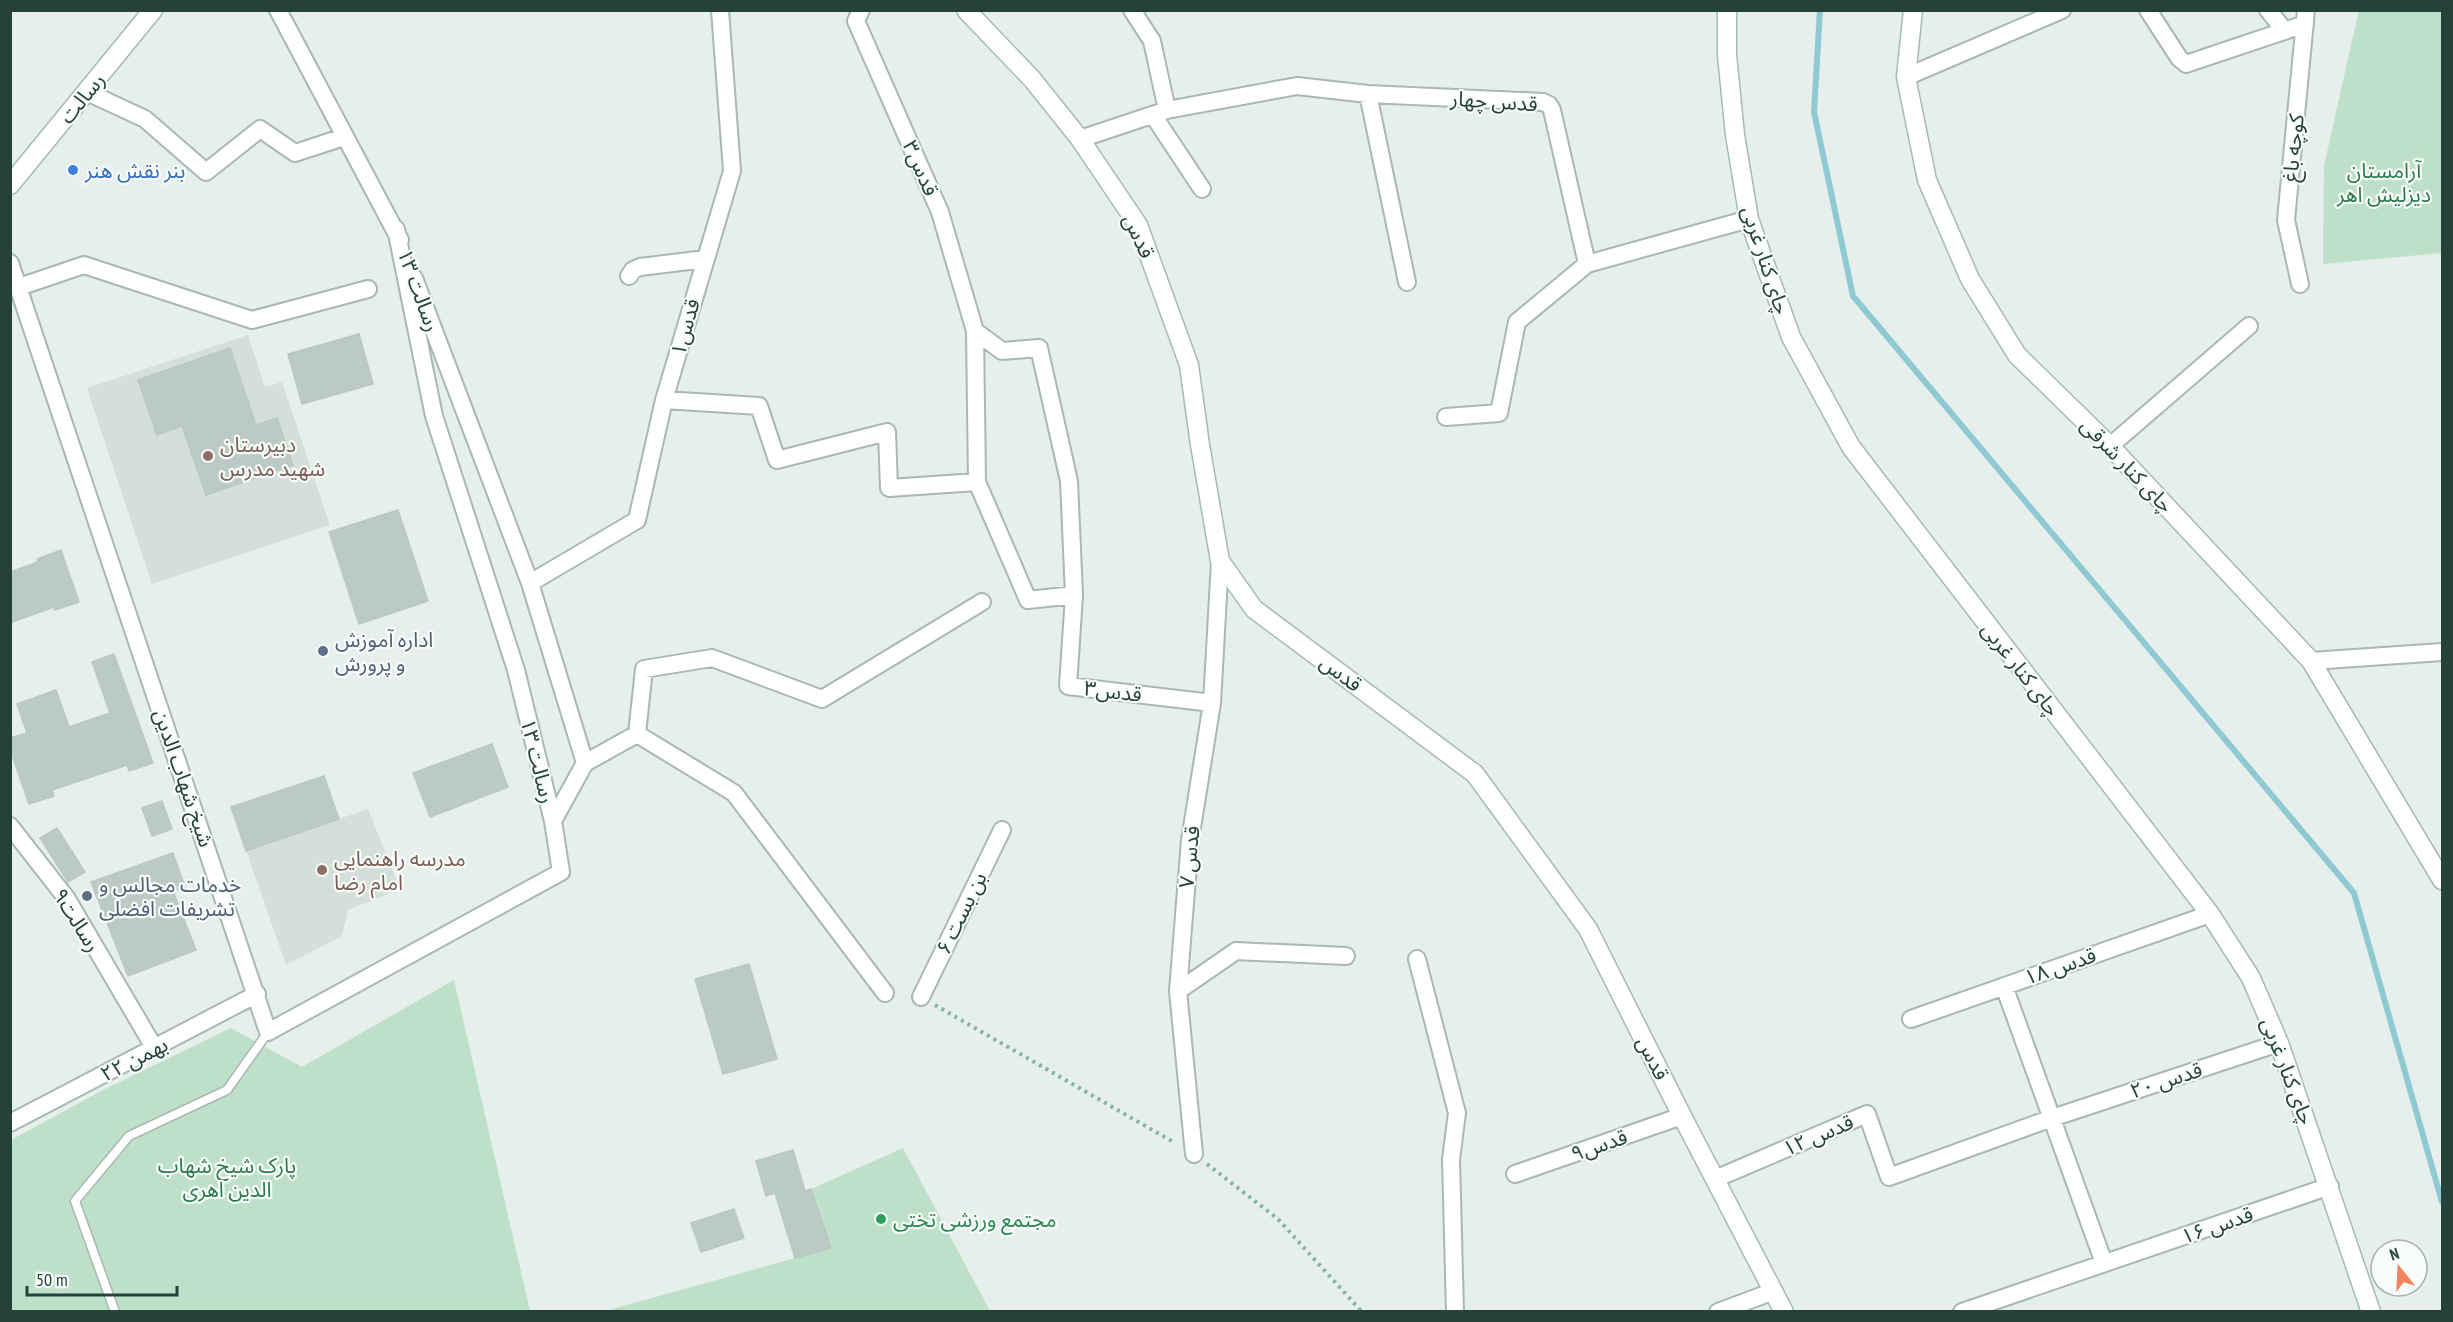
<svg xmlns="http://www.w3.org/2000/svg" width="2453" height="1322" viewBox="0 0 2453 1322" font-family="'PT Sans Narrow','Noto Sans Arabic',sans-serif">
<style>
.built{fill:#d4dfda}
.green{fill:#bfe0c8}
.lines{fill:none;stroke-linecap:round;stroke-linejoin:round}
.stream{stroke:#8ec9d4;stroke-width:6}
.building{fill:#bbcac4;stroke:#b8c9c2;stroke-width:1.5}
.lane-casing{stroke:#a8b8b2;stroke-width:11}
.street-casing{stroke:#a8b8b2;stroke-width:20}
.secondary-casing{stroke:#a4bbb3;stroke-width:21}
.path{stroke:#86b3a5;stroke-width:4;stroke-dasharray:3 4.5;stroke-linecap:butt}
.lane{stroke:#fff;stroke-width:8}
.street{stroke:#fff;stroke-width:16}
.secondary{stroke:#fff;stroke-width:18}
.shop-dot{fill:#3f7fe0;stroke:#f7fbf9;stroke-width:2}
.education-dot{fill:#8d6e63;stroke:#f7fbf9;stroke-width:2}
.service-dot{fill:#5c6f8a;stroke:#f7fbf9;stroke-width:2}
.leisure-dot{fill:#2e9e5b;stroke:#f7fbf9;stroke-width:2}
.labels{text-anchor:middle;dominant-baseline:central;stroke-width:4.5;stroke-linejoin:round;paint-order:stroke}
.street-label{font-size:21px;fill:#24423a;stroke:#f7fbf9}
.shop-label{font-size:21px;fill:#366cbe;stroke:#f7fbf9;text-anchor:start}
.park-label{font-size:21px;fill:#2d7a4b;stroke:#f7fbf9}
.education-label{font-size:21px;fill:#785e54;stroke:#f7fbf9;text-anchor:start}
.service-label{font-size:21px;fill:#4e5e75;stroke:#f7fbf9;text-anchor:start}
.leisure-label{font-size:21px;fill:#27864d;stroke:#f7fbf9;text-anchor:start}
</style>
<rect width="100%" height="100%" fill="#e6efeb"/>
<!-- built -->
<path class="built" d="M248 335 265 387 282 382 330 525 152 584 87 388Z
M324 776 339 819 368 809 400 889 348 910 342 936 286 965 231 807Z"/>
<!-- green -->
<path class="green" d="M2359 10 2442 11V253L2323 264 2324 166Z
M454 980 530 1311 11 1312V1140L103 1090 231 1028 302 1067Z
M903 1148 990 1311 602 1312 831 1248 811 1189Z"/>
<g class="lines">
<!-- stream -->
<path class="stream" d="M1820 10 1814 112 1853 296 2354 893 2442 1202"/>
</g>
<!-- building -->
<path class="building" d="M359 334 373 384 302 404 288 354Z
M230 348 256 425 277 418 293 465 206 495 182 426 157 435 138 380Z
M398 510 428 601 359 624 329 532Z
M61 550 79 602 55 610 54 607 10 623V572L38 562 37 559Z
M114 654 153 763 129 771 127 765 52 790 54 796 29 804 10 749V738L27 733 17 704 56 690 69 727 110 713 92 662Z
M492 744 508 787 430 817 413 773Z
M324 776 339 819 246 851 231 807Z
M162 801 172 829 152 836 142 808Z
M57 828 85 872 68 882 40 838Z
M173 853 185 887 173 891 196 950 128 976 91 882Z
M749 964 777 1059 723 1074 695 979Z
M793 1150 805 1191 811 1189 831 1248 795 1258 775 1193 766 1196 756 1161Z
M734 1209 744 1238 701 1252 691 1223Z"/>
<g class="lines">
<!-- lane casing -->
<g class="lane-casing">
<path id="lane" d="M115 1312 75 1201 129 1136 227 1090 268 1032"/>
</g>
<!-- street casing -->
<g class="street-casing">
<path id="street" d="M278 10 400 240
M861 10 856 21 940 212 975 331 977 482 1028 600 1074 595
M1132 10 1152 41 1167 110
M2148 10 2179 58 2186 64 2305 24
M2268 10 2285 31
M1906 77 2062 10
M87 92 145 119 206 172 260 129 295 153 344 137
M1368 94 1407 282
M1153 115 1202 189
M1080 139 1167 110 1297 86 1368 94 1543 102 1549 105 1552 110 1587 264 1517 322 1499 413 1446 417
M10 263 268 1032 561 872 553 821 516 670 434 416 396 229
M1587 264 1749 219
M629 276 633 270 640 267 705 259
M414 278 530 583 585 763 553 821
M2300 284 2286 220 2306 10
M19 287 84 265 252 320 368 289
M975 331 1002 351 1039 348 1069 481 1074 595 1068 686 1212 703
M664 400 759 406 777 460 887 432 889 488 977 482
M2110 446 2249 326
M530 583 637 520 664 400 732 171 720 10
M2311 661 2442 652
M637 734 644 669 712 658 822 699 982 602
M585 763 637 734 734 793 885 993
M10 826 67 899 155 1049
M1417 959 1457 1113 1451 1159 1455 1312
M2004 986 2104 1263
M1178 991 1236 951 1346 956
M921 997 1002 830
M1911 1019 2210 914
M10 1123 257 994
M1194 1154 1178 991 1190 840 1212 703 1220 561
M1515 1174 1682 1116
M1715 1179 1867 1114 1889 1177 2052 1118 2279 1043
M1718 1312 1774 1291
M1962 1312 2330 1186"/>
</g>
<!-- secondary casing -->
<g class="secondary-casing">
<path id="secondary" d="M966 10 1032 79 1080 139 1138 225 1189 365 1200 445 1220 561 1254 609 1475 774 1588 929 1682 1116 1784 1312
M1727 10V55L1735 135 1749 219 1791 337 1851 447 2210 914 2251 978 2279 1043 2371 1312
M1913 10 1906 77 1927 180 1970 279 2017 355 2110 446 2311 661 2442 880
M10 185 153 10"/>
</g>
<!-- path -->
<path class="path" d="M935 1005 1175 1143
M1207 1164 1278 1219 1362 1312"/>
<!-- lane -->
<use href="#lane" class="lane"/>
<!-- street -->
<use href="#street" class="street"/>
<!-- secondary -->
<use href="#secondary" class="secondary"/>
</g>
<!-- markers -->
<circle class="shop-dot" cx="73" cy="170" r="6"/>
<g class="education-dot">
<circle cx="208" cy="456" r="6"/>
<circle cx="322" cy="870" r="6"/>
</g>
<g class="service-dot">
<circle cx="323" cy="651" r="6"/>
<circle cx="87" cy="896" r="6"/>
</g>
<circle class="leisure-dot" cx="881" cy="1219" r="6"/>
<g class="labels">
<!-- street labels -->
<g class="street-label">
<text transform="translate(82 98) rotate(-51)">رسالت</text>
<text transform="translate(1494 101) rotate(4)">قدس چهار</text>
<text transform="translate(2293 148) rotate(-84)">کوچه باغ</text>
<text transform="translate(921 168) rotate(66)">قدس۳</text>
<text transform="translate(1139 236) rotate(65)">قدس</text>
<text transform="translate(1766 260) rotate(72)">چای کنار غربی</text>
<text transform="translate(419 290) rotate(70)">رسالت ۱۳</text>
<text transform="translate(685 327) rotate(-74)">قدس۱</text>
<text transform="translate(2127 465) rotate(46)">چای کنار شرقی</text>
<text transform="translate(2021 669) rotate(52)">چای کنار غربی</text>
<text transform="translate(1341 673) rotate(37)">قدس</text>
<text transform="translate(1113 691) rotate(7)">قدس۳</text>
<text transform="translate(538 761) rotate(76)">رسالت ۱۳</text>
<text transform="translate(184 778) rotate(71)">شیخ شهاب الدین</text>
<text transform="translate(1189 857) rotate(-84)">قدس ۷</text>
<text transform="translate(961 913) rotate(-64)">بن بست ۶</text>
<text transform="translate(77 920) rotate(58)">رسالت۹</text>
<text transform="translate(2060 966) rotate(-19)">قدس ۱۸</text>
<text transform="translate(1653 1058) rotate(63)">قدس</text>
<text transform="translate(134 1059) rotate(-27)">۲۲ بهمن</text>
<text transform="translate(2288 1071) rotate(69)">چای کنار غربی</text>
<text transform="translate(2166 1080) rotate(-18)">قدس ۲۰</text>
<text transform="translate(1818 1135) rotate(-23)">قدس ۱۲</text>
<text transform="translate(1599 1145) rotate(-19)">قدس۹</text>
<text transform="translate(2217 1225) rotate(-19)">قدس ۱۶</text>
</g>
<!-- shop labels -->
<g class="shop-label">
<text x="85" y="170">بنر نقش هنر</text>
</g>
<!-- park labels -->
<g class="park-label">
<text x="2384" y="170">آرامستان<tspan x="2384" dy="24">دیزلیش اهر</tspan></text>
<text x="227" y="1165">پارک شیخ شهاب<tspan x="227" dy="24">الدین اهری</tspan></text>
</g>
<!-- education labels -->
<g class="education-label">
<text x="220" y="444">دبیرستان<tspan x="220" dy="24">شهید مدرس</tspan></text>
<text x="334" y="858">مدرسه راهنمایی<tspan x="334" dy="24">امام رضا</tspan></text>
</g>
<!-- service labels -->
<g class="service-label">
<text x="335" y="639">اداره آموزش<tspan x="335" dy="24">و پرورش</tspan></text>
<text x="99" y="884">خدمات مجالس و<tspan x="99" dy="24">تشریفات افضلی</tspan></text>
</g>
<!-- leisure labels -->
<g class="leisure-label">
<text x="893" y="1219">مجتمع ورزشی تختی</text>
</g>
</g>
<!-- border -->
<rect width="2453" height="1322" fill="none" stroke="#24423a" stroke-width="24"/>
<!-- north arrow -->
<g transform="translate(2399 1268) rotate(342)"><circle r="28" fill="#f7fbf9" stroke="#a3b1ad" stroke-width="1.5"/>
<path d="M0-4.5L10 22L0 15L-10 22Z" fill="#f4845f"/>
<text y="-9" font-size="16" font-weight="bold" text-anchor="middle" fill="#24423a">N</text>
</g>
<!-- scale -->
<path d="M27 1286v9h150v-9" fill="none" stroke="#24423a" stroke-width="3"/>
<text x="36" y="1286" font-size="18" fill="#24423a" stroke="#f7fbf9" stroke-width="4.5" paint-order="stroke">50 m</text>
</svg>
